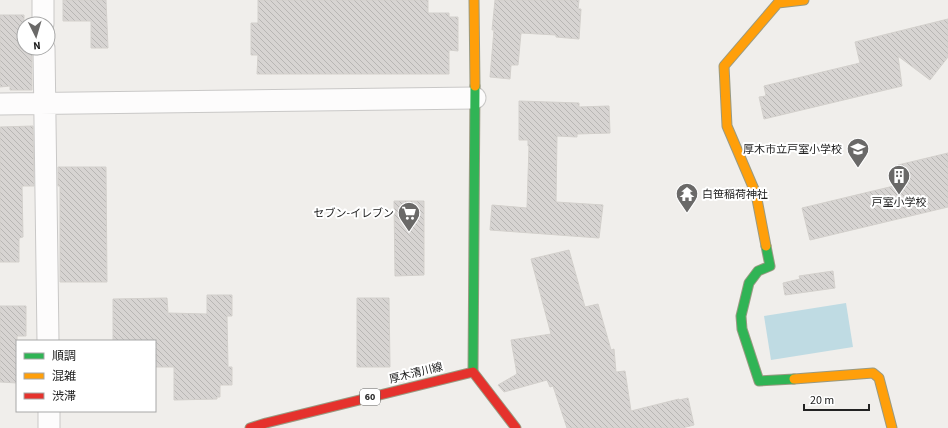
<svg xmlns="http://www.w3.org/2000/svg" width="948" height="428" viewBox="0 0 948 428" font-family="'Source Sans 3','Noto Sans JP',sans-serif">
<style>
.water{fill:#bfdbe3}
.building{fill:url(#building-back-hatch);stroke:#d3d0cc}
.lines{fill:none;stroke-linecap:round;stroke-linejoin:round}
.street-casing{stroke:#c9c8c7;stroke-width:23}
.fast-casing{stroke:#999a82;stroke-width:11}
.slow-casing{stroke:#999a82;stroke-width:11}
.jam-casing{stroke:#999a82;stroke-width:11}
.street{stroke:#fdfcfc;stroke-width:21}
.fast{stroke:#30b455;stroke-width:9}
.slow{stroke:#ff9f0a;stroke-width:9}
.jam{stroke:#e5322d;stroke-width:9}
.labels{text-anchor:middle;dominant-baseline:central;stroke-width:4;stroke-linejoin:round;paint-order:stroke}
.shield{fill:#fff;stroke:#646464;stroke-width:1}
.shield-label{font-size:10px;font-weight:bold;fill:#222}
.poi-label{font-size:11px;fill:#222;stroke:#fff;text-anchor:end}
.street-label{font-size:11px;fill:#222;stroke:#fff}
</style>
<defs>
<pattern id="building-back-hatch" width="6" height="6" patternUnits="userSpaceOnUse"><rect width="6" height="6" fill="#d7d4d2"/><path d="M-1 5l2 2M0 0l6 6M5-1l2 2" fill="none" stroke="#b8b6b4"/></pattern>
</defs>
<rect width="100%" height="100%" fill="#f0eeeb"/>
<!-- water -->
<path class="water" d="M846 303 853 347 771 360 764 316Z"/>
<!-- building -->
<path class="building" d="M63 0H106L108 48H91V21H63Z
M258 0H428V13H449V17H458V51L449 50V74H257L258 55H251V23H258Z
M495 0H579L578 9H581L579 39 556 37V35L521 33 518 65H511L510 79 490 77 494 30H492Z
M0 15H24V48H32V90H10V86L0 87Z
M948 19V57L930 80 898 56 902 86 764 119 759 97 766 96 764 86 860 63 855 42Z
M519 101 579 103V107L609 106 610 133 577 134V137L557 136 556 202 603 205 599 238 490 230 492 205 527 208 529 146H528V140H519Z
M33 126 34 186H22L23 237 19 238V262H0V127Z
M948 153V207L810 240 802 208 898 185 896 178 901 177 898 165Z
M58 167H106L107 282H60V186H58Z
M394 201H424V275L395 276Z
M569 250 585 307 598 304 611 350 614 349 616 372 625 371 631 411 679 399V400L688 398 694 425 682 428H567L553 386 550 387 547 380 504 392 498 385 517 374 511 340 551 334 531 259Z
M833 271 835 288 785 295 783 283 800 279 799 276Z
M207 295H232V316H227L228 367H232V385H220V397H217V399L174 400V367H155V341H113V299L167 298 168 313 207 314Z
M357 298H389L390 367H357Z
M0 306H26V336H17V383L0 382Z"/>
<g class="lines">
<!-- street casing -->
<g class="street-casing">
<path id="street" d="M43 0V24
M44 48 48 341
M0 104 475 98
M49 411V428"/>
</g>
<!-- fast casing -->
<g class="fast-casing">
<path id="fast" d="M766 246 770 266 758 271 749 283 741 316 742 329 759 381 794 379
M473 372 475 86"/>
</g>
<!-- slow casing -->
<g class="slow-casing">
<path id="slow" d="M474 0 475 86
M766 246 756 194 727 126 724 66 778 3 804 0
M794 379 873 373 879 378 892 428"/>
</g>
<!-- jam casing -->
<g class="jam-casing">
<path id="jam" d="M250 428 266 423 473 372 516 428"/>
</g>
<!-- street -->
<use href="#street" class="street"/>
<!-- fast -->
<use href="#fast" class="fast"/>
<!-- slow -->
<use href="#slow" class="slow"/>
<!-- jam -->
<use href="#jam" class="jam"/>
</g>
<!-- icons -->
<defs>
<g id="school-pin" transform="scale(1.15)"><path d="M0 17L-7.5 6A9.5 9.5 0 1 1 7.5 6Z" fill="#6a6968" stroke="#fff"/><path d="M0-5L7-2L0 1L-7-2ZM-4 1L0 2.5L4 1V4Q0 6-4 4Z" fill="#fff"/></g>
<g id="building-pin" transform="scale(1.15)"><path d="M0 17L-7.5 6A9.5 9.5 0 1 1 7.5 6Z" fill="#6a6968" stroke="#fff"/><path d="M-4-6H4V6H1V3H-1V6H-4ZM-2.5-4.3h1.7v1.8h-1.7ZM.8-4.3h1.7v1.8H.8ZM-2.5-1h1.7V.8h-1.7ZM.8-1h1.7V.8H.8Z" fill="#fff"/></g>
<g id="temple-pin" transform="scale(1.15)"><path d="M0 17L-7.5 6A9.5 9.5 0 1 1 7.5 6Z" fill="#6a6968" stroke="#fff"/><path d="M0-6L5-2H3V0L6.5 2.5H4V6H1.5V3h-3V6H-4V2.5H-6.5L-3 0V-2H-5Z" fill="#fff"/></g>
<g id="supermarket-pin" transform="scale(1.15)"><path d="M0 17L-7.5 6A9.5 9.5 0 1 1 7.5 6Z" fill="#6a6968" stroke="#fff"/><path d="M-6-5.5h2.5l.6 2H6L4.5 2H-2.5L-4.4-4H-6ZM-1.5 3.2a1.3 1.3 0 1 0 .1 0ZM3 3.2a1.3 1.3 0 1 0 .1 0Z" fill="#fff"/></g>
</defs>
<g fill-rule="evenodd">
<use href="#school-pin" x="858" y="149"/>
<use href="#building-pin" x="899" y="176"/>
<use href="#temple-pin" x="687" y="194"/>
<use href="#supermarket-pin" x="409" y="213"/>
</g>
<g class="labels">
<!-- shield labels -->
<rect class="shield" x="360" y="389" width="20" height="16" rx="3"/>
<g class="shield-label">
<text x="370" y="397">60</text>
</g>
<!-- poi labels -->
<g class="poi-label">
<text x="842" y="149">厚木市立戸室小学校</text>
<text x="702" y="194" text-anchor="start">白笹稲荷神社</text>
<text x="899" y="202" text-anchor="middle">戸室小学校</text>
<text x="394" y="213">セブン-イレブン</text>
</g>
<!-- street labels -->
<g class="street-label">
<text transform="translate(416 373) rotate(-14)">厚木清川線</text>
</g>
</g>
<!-- legend -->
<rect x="16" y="340" width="140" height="72" fill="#ffffff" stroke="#a7a7a7"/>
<rect x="24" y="353" width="20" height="6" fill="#30b455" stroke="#a7a7a7"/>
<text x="52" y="360" font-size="12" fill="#222222">順調</text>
<rect x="24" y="373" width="20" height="6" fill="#ff9f0a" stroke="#a7a7a7"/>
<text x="52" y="380" font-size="12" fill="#222222">混雑</text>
<rect x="24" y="393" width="20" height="6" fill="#e5322d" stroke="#a7a7a7"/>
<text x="52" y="400" font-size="12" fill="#222222">渋滞</text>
<!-- north arrow -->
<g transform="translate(36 36) rotate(175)"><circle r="19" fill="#ffffff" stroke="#a7a7a7"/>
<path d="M0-3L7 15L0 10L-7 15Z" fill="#6a6968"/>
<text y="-6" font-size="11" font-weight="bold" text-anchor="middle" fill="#222222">N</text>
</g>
<!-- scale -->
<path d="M804 404v6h65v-6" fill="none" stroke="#222222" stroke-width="2"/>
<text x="810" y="404" font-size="12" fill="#222222" stroke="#ffffff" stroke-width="3" paint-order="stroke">20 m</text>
</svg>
